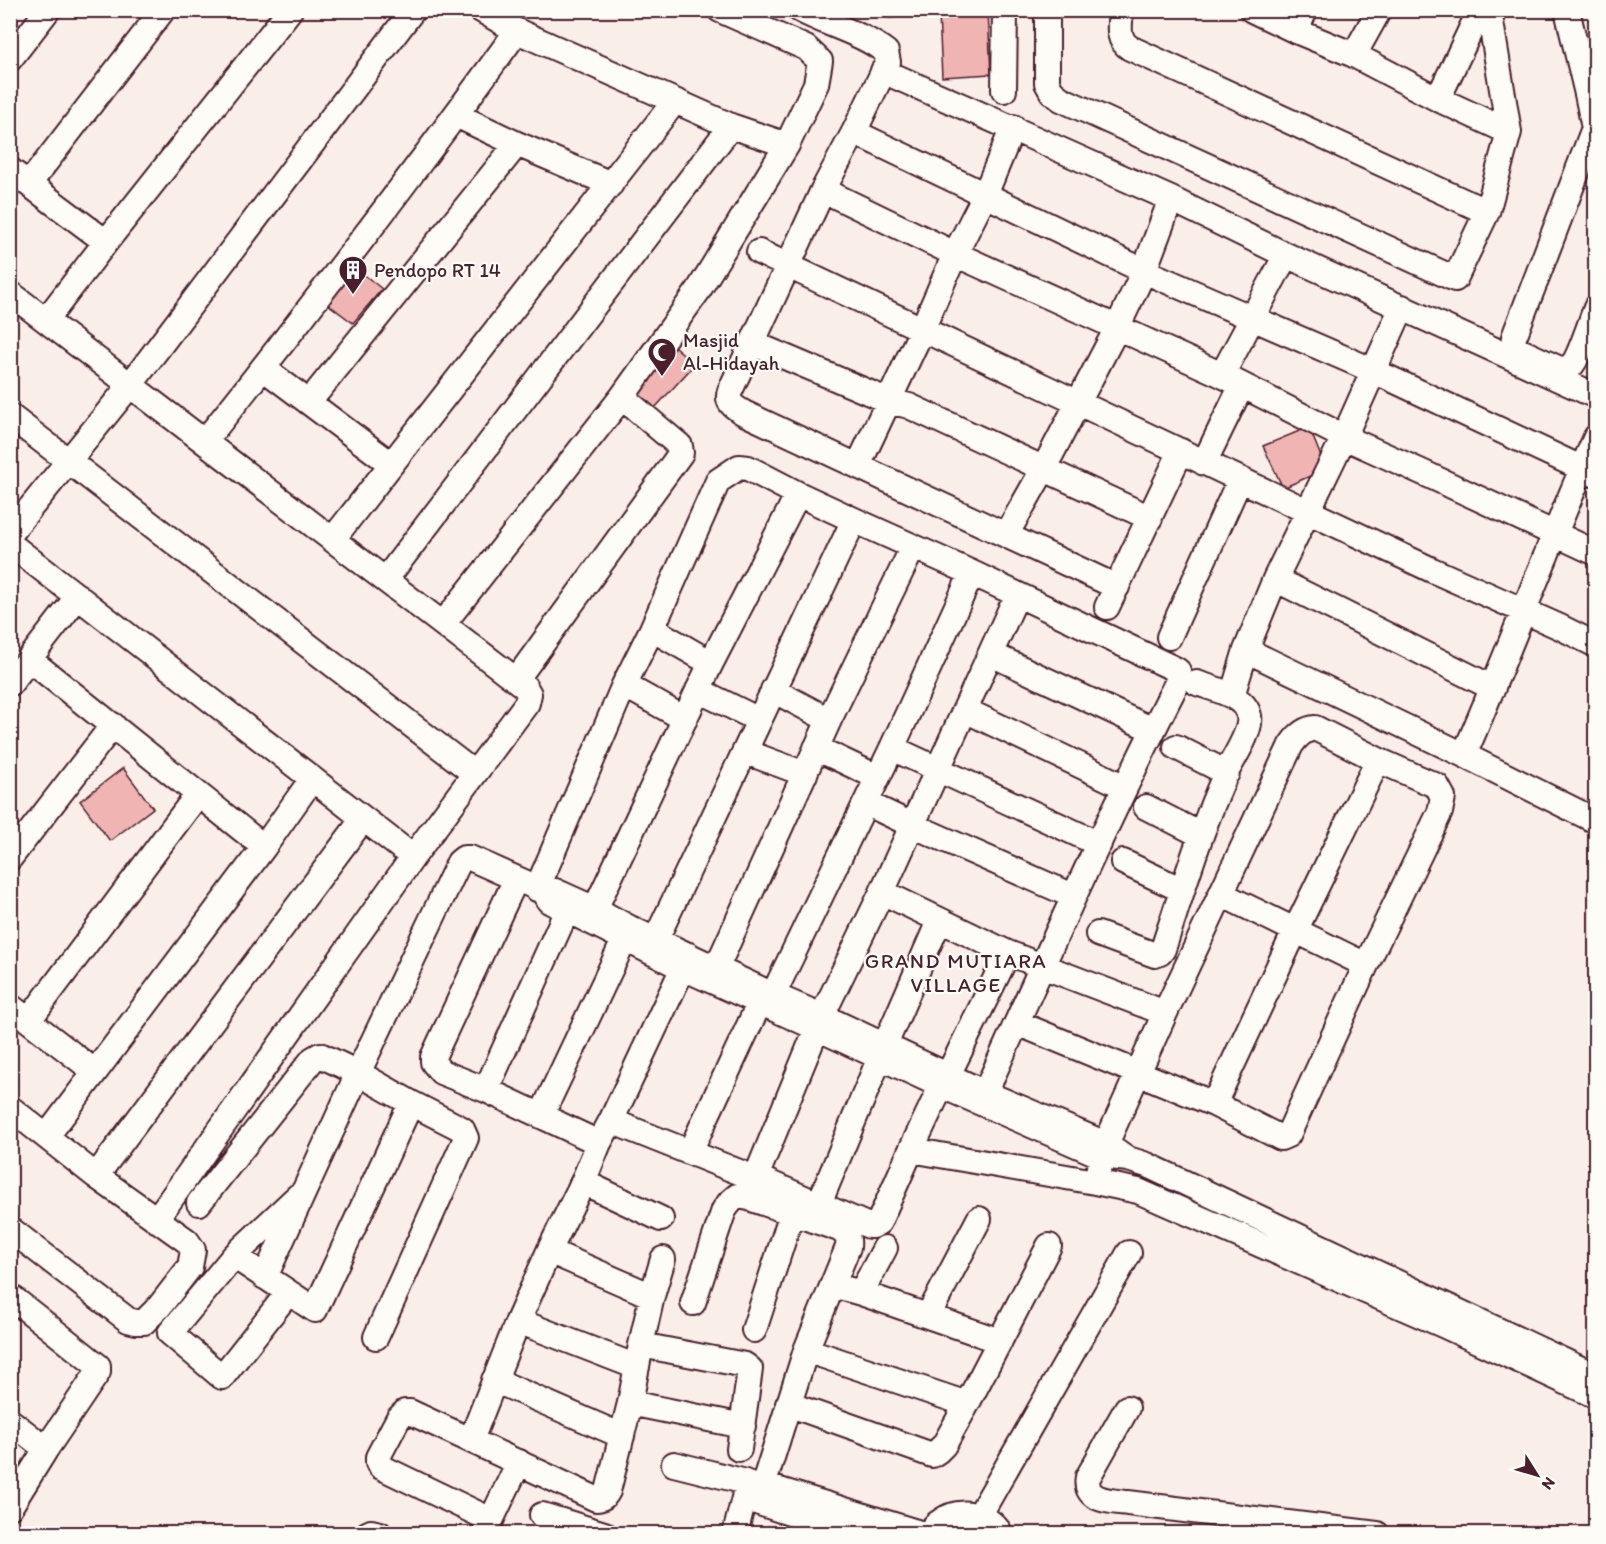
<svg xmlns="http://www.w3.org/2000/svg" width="1606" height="1544" viewBox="0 0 1606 1544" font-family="Itim,sans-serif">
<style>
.building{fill:#f0b4b2;stroke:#4a1f2b;stroke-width:1.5}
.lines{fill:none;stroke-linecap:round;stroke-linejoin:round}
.minor-casing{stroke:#4a1f2b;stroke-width:28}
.minor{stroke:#fdfcf7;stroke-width:24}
.labels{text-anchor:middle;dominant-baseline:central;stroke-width:4.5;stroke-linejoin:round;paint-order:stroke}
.poi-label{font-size:20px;fill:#4a1f2b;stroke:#fdfcf7;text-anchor:start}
.neighbourhood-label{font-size:21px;letter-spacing:1.5px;fill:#4a1f2b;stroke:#fdfcf7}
</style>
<rect width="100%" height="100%" fill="#faeee9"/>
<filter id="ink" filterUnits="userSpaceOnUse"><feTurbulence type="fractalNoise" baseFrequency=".0167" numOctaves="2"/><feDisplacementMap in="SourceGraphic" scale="12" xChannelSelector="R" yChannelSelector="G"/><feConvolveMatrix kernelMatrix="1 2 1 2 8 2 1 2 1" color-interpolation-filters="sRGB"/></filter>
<g filter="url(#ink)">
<!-- building -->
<path class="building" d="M888 10H988L991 74 942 77 939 15 888 18Z
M352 265 382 289 353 323 324 301Z
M668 341 695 364 654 409 631 392Z
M1309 427 1326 469 1283 488 1263 446Z
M123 768 153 808 110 841 80 801Z"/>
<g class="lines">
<!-- minor casing -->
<g class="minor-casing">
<path id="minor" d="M481 10 517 31 675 101 731 126 787 145
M800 10C828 25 862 33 886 52L888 62 854 132 823 190 730 391C726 403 734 407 744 413L1117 587
M1047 10V83L1052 92 1061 99 1455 279 1487 212 1509 132 1489 10
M1121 10C1120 24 1116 40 1130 48L1487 212
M1252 10 1296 31 1354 55 1438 99 1509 132
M1567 10 1587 94 1594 128 1514 337 1513 344 1516 349 1562 370C1564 369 1569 367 1571 366 1579 359 1591 320 1596 308
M1296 31 1305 10
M1354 55 1379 10
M10 59 48 10
M883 71 1171 199 1286 255 1596 396
M1004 90 1005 10
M1438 99 1480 10
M456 115 517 144 611 184
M854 132 1144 271 1374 371 1596 475
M10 170 106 242
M29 184 163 10
M823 190 955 254 1222 375 1344 437 1426 474 1596 553
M759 252 1432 570 1560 627 1596 645
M10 293 516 680 525 687 529 694 527 703 413 857 156 1220
M46 320 106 242 290 10
M752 343 889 401 909 406 1150 518
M263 368 391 464
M1222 375 1286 255
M309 402 517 144
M10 416 474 773
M205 441C312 307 416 170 517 31
M1204 463 1242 385
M858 466 922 330 955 254 985 195 1013 127
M10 533 131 384 413 10
M1006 535 1044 468 1117 328 1144 271 1171 199
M333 539 675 101
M10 544 413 857
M386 579 731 126
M1275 579 1493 688
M1107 607 1181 451
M443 624 622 397 698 291 787 145 816 84 820 61 806 48 720 10
M652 629 711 663
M1169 637 1240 479
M1246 650 1464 755 1596 821
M991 654 1153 730
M29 659 264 847
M516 680 681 453 680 446 622 397
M10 684 78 596
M624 685 685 719
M698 690 759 720
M773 690 829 720
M1232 696 1246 650 1275 579 1344 437 1402 307
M965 710 1125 787
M1176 747 1227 773
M816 748 877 777
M892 748 1099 844
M746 752 805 774
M1464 755C1510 650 1549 542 1596 437
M866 803 912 825 1073 896
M1146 807 1201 835
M10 858 113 725
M1123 862 1182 890
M516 879 433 1057V1062L441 1072 486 1090 599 1143
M537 889 624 685 652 629 718 481 739 467 748 468 798 494 854 520 972 573 1175 669 1178 671 1180 677C1110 813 1048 953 985 1093
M542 890 555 891 595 909 630 928 773 995 822 1016 985 1093 1106 1144 1128 1159 1102 1156 942 1086 817 1028 683 968 549 901Z
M882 892 1008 953 1165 1013
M595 909 711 663 798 494
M1098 934 1155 955 1160 953 1163 949C1183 889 1201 828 1227 771 1234 757 1252 731 1249 716 1245 695 1213 689 1197 683
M656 939 854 520
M716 969 829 720 913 547
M773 995 892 748 972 573
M10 1006 94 1071
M29 1020 198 794
M1017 1023 1214 1104 1281 1138 1288 1135 1366 965 1221 894
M486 1090 572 899
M1214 1104 1296 929 1378 760
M10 1108 96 1176 187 1241 193 1250 190 1267 159 1307 144 1322H136L128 1320 10 1229
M541 1116 630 928
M611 1121 749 1176 756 1177 869 1226H873L879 1222 911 1150 947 1074 951 1069 1008 953
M47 1136 264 847 312 779
M911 1150 1095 1182 1138 1191 1445 1326 1596 1396
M690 1152 765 991
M1128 1159 1147 1165 1596 1376
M96 1176 363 819
M756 1177 822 1016 882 892 1017 595
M583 1182 661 1219
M1095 1182 1106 1144 1165 1013 1291 745C1297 736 1304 729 1315 728L1378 760 1437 786 1443 797 1440 812 1366 965
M199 1203 313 1059 320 1055 358 1073 265 1277
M819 1204 885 1045 939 921
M549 1251 652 1296
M234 1256 298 1196
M833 1285 861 1293 1000 1341
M288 1293 222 1377 170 1333 234 1256 315 1310 411 1103
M861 1293 885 1248
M10 1296 98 1366V1372L46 1449 10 1507
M693 1303 724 1210 730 1202 737 1196 749 1198 839 1229C847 1234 849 1237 848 1247L806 1350 758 1502
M928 1316 979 1219
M518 1321 637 1367
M754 1330 792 1213
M376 1337 466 1138 462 1129 411 1103 358 1073 459 862 464 858H470L542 890
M641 1345 745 1365 750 1369 739 1449
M806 1350 967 1404
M494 1380 622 1436
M630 1403 743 1426
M788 1404 932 1455 938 1451 944 1445 967 1404 1049 1246
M1127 1408 1088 1477C1083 1502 1112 1501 1128 1503L1377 1534
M10 1421 46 1449
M471 1440 518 1321 549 1251 583 1182 599 1143 611 1121 689 955
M674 1464 742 1481 745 1482 746 1486 744 1498
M763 1485 923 1534
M542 1515 604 1534
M979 1516 1129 1253
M491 1520 381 1467 378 1463V1457L398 1419 405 1412H410L596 1499C602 1499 605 1497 608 1491L630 1403 641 1345 652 1296 663 1259
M485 1533 519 1462
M367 1534 371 1532 380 1534
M735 1534 744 1498 854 1534
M928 1534C931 1530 934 1526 938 1523 959 1507 987 1512 1001 1534"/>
</g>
<!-- minor -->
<use href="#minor" class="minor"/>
</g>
</g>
<!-- icons -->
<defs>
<g id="building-pin" transform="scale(1.5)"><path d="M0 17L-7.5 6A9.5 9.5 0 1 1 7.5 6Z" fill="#4a1f2b" stroke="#fdfcf7"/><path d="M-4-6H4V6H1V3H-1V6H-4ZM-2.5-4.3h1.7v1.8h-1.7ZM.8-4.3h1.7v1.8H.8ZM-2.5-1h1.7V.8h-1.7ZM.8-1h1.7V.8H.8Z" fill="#fff"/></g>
<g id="mosque-pin" transform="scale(1.5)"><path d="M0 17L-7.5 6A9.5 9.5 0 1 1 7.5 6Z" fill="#4a1f2b" stroke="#fdfcf7"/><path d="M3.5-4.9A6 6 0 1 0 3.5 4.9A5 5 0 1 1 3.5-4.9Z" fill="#fff"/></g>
</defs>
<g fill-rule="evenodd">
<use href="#building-pin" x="353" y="270"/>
<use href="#mosque-pin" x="662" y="352"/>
</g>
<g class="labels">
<!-- poi labels -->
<g class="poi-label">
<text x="374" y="270">Pendopo RT 14</text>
<text x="683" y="340">Masjid<tspan x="683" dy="23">Al-Hidayah</tspan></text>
</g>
<!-- neighbourhood labels -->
<g class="neighbourhood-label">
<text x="956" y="960">GRAND MUTIARA<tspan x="956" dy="24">VILLAGE</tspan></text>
</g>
</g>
<!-- margin -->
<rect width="1606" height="1544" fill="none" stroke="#fdfcf7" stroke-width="36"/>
<rect x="18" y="18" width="1570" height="1508" fill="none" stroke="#4a1f2b" stroke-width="2" filter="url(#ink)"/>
<!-- north arrow -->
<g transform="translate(1537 1475) rotate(127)" stroke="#fdfcf7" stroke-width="4.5" paint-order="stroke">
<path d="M0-4.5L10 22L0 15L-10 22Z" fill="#4a1f2b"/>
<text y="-9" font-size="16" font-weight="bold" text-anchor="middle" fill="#4a1f2b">N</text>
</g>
</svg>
